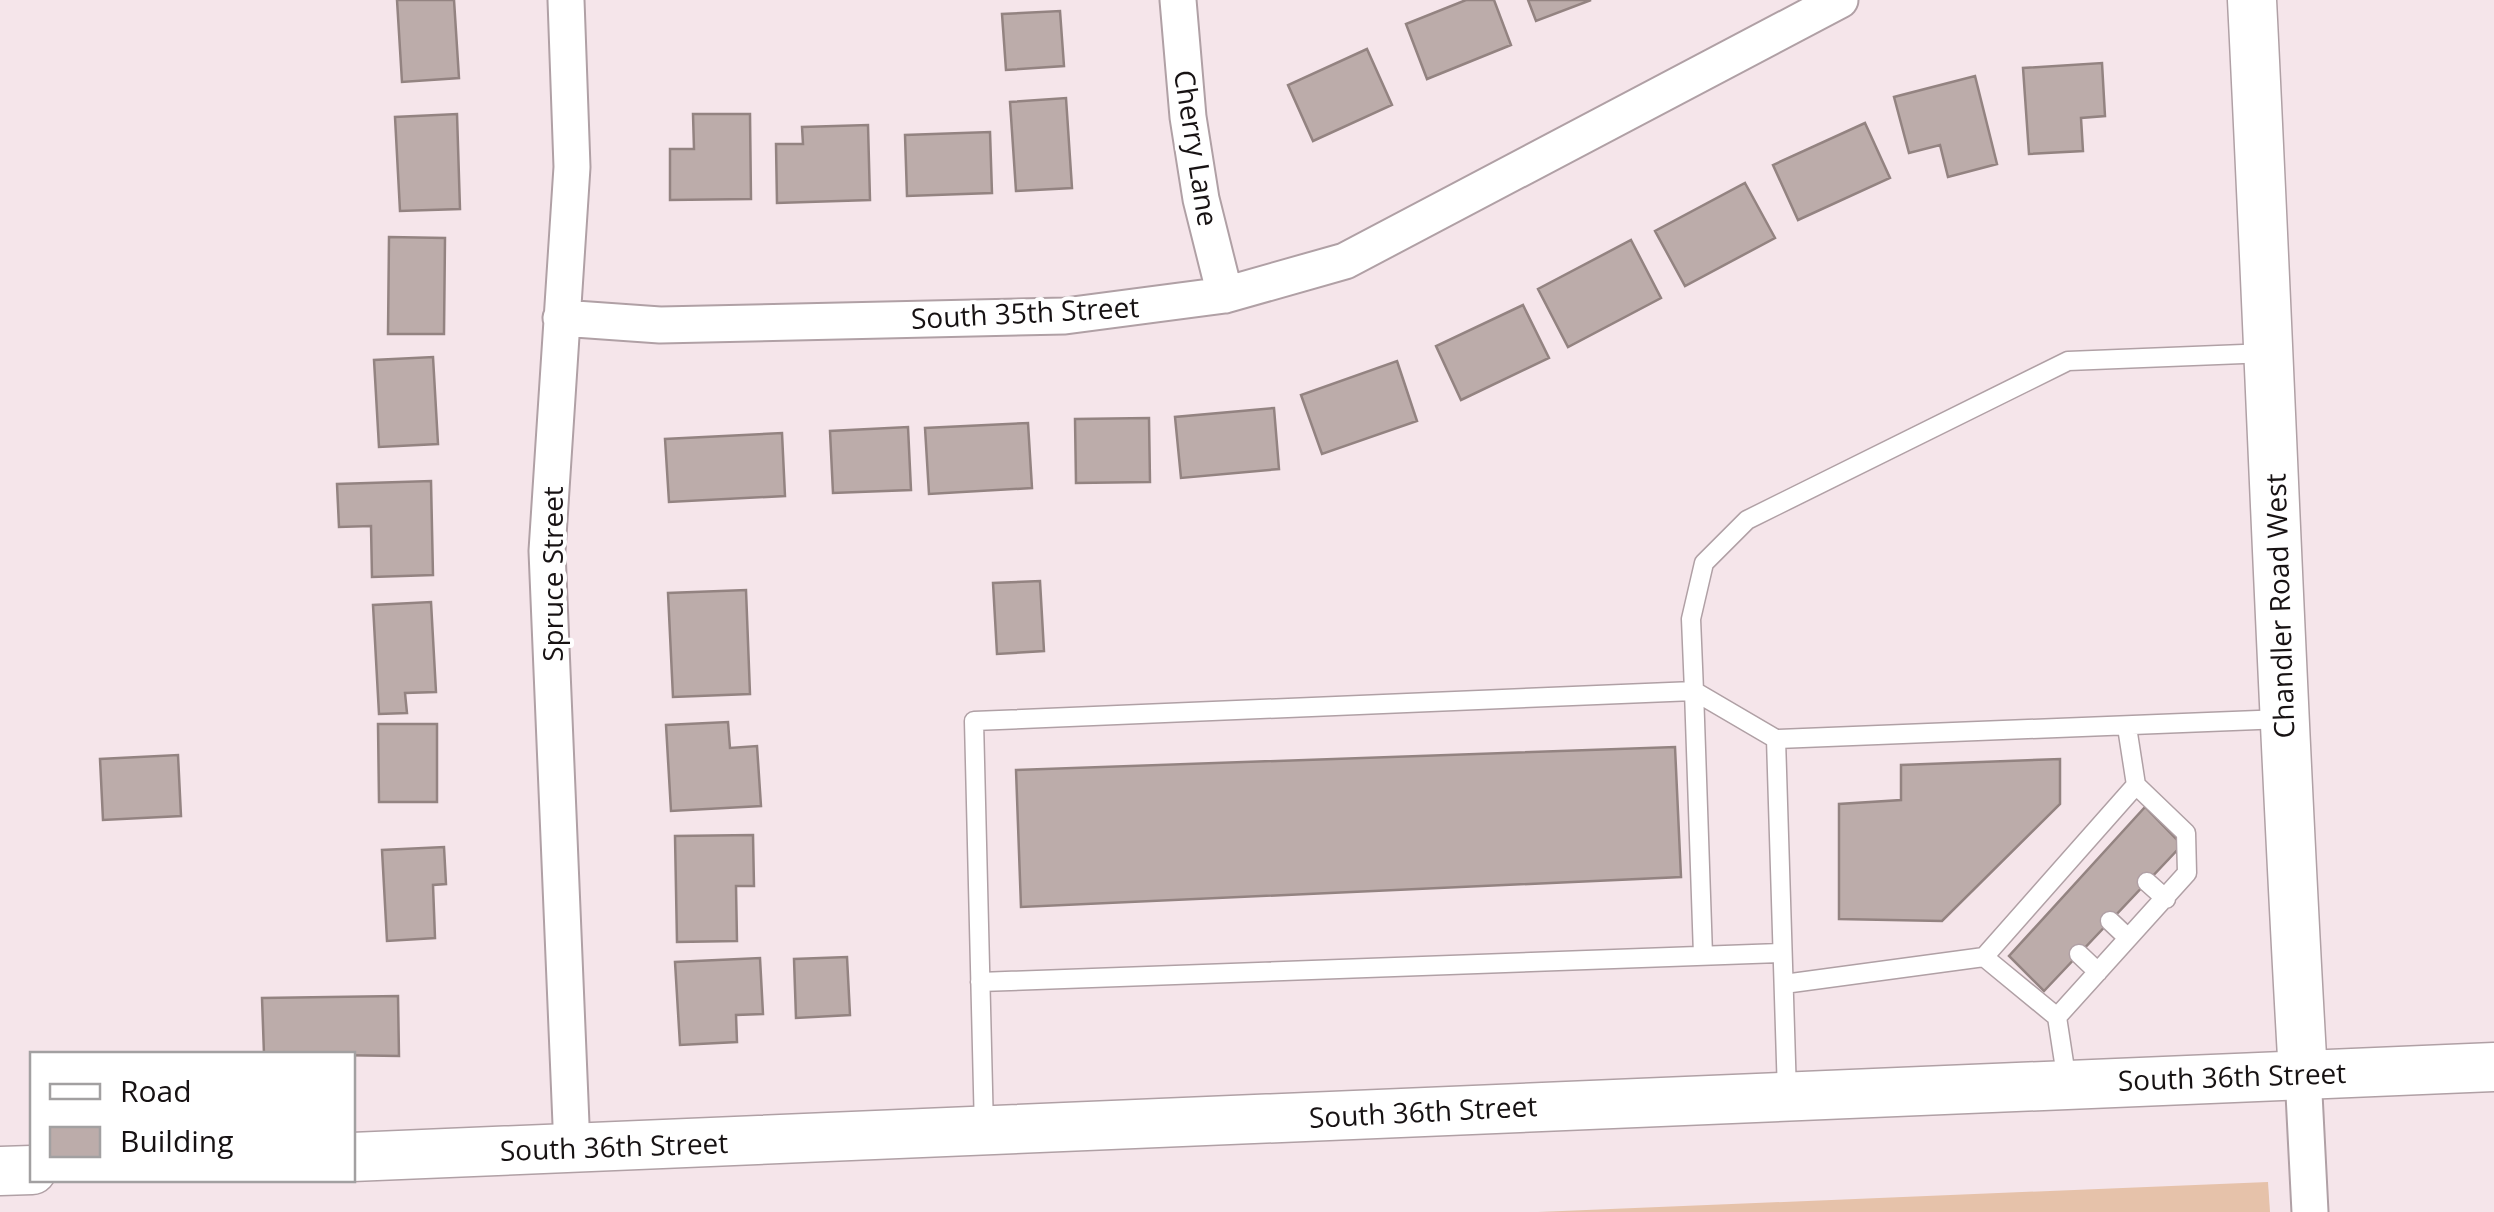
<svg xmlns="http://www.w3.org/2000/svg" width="2494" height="1212" viewBox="0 0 2494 1212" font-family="'Open Sans',sans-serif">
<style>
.green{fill:#e6c2aa}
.building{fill:#bcacaa;stroke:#938381;stroke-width:2.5}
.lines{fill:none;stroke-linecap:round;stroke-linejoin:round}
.lane-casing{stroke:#b0a0a5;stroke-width:21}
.street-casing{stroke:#b0a0a5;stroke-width:39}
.secondary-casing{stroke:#b0a0a5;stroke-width:51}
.lane{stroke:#fff;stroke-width:18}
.street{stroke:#fff;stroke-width:35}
.secondary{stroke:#fff;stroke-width:48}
.labels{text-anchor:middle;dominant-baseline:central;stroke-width:8;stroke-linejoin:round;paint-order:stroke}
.street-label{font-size:28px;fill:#171213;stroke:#fff}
</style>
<rect width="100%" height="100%" fill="#f5e5ea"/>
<!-- green -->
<path class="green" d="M2268 1182 2270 1212H1538Z"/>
<!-- building -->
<path class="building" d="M397 0H454L459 78 402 82Z
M1466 0H1494L1511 45 1427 79 1406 24Z
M1528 0H1591L1536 21Z
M1060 11 1064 66 1006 70 1002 14Z
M1367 49 1392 105 1313 141 1288 85Z
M2102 63 2105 116 2081 118 2083 151 2029 154 2023 68Z
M1975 76 1997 164 1948 177 1940 145 1909 153 1894 97Z
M1066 98 1072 188 1016 191 1010 102Z
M457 114 460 209 400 211 395 117Z
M693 114H750L751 199 670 200V149H694Z
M1865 123 1890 178 1798 220 1773 165Z
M868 125 870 200 777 203 776 144H803L802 127Z
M990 132 992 193 907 196 905 135Z
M1745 183 1775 238 1685 286 1655 231Z
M389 237 445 238 444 334H388Z
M1631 240 1661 298 1568 347 1538 289Z
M1523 305 1549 358 1461 400 1436 346Z
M433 357 438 444 379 447 374 360Z
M1397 361 1417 421 1322 454 1301 395Z
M1274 408 1279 469 1181 478 1175 417Z
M1149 418 1150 482 1076 483 1075 419Z
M1028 423 1032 488 929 494 925 428Z
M908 427 911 490 833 493 830 431Z
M782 433 785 496 669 502 665 439Z
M431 481 433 575 372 577 371 526 339 527 337 484Z
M1040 581 1044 651 997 654 993 583Z
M746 590 750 694 673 697 668 593Z
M431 602 436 692 405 693 407 713 379 714 373 605Z
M728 722 730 748 757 746 761 806 671 811 666 725Z
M378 724H437V802H379Z
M1675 747 1681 877 1021 907 1016 770Z
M178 755 181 816 103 820 100 759Z
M2060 759V804L1942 921 1839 919V804L1901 800V765Z
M2145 807 2182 845 2044 991 2009 956Z
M753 835 754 886H736L737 941 677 942 675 836Z
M444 847 446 884 433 885 435 938 387 941 382 850Z
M847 957 850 1015 796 1018 794 959Z
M760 958 763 1014 736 1015 737 1042 680 1045 675 962Z
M398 996 399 1056 264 1054 262 998Z"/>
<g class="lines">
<!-- lane casing -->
<g class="lane-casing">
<path id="lane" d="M1694 691 1703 955
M1694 691 1776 739
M2147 882 2166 899
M2110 921 2128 938
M2079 954 2098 972
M1984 957 2136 785
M980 982 1782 953
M1784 984 1984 957 2057 1017
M2067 1082 2057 1017 2187 873 2186 833 2136 785 2127 727
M1787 1094 1776 739 2283 719
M984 1130 974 721 1694 691 1691 619 1704 563 1747 520 2068 361 2268 353"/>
</g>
<!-- street casing -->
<g class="street-casing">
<path id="street" d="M566 0 572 167 547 551 572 1148
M1178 0 1188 117 1201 199 1225 295
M561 318 660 325 1065 316 1225 295 1345 261 1840 0
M2303 1074 2310 1212"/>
</g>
<!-- secondary casing -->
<g class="secondary-casing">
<path id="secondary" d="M2252 0C2270 358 2282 716 2303 1074
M352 1157 2494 1067
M0 1171 32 1170"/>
</g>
<!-- lane -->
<use href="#lane" class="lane"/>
<!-- street -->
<use href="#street" class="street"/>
<!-- secondary -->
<use href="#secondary" class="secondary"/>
</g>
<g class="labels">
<!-- street labels -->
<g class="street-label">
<text transform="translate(1197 148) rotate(81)">Cherry Lane</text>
<text transform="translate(1025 312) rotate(-3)">South 35th Street</text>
<text transform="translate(552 574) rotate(-90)">Spruce Street</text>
<text transform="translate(2279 606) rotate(-92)">Chandler Road West</text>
<text transform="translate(2232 1076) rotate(-2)">South 36th Street</text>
<text transform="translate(1423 1111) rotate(-3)">South 36th Street</text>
<text transform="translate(614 1146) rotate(-2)">South 36th Street</text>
</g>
</g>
<!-- legend -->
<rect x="30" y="1052" width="325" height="130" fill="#ffffff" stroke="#a2a0a1" stroke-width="2.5"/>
<rect x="50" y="1084" width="50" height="15" fill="#ffffff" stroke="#a2a0a1" stroke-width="2.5"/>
<text x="120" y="1102" font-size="30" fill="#171213">Road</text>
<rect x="50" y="1127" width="50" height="30" fill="#bcacaa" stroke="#a2a0a1" stroke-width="2.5"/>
<text x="120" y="1152" font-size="30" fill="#171213">Building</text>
</svg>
